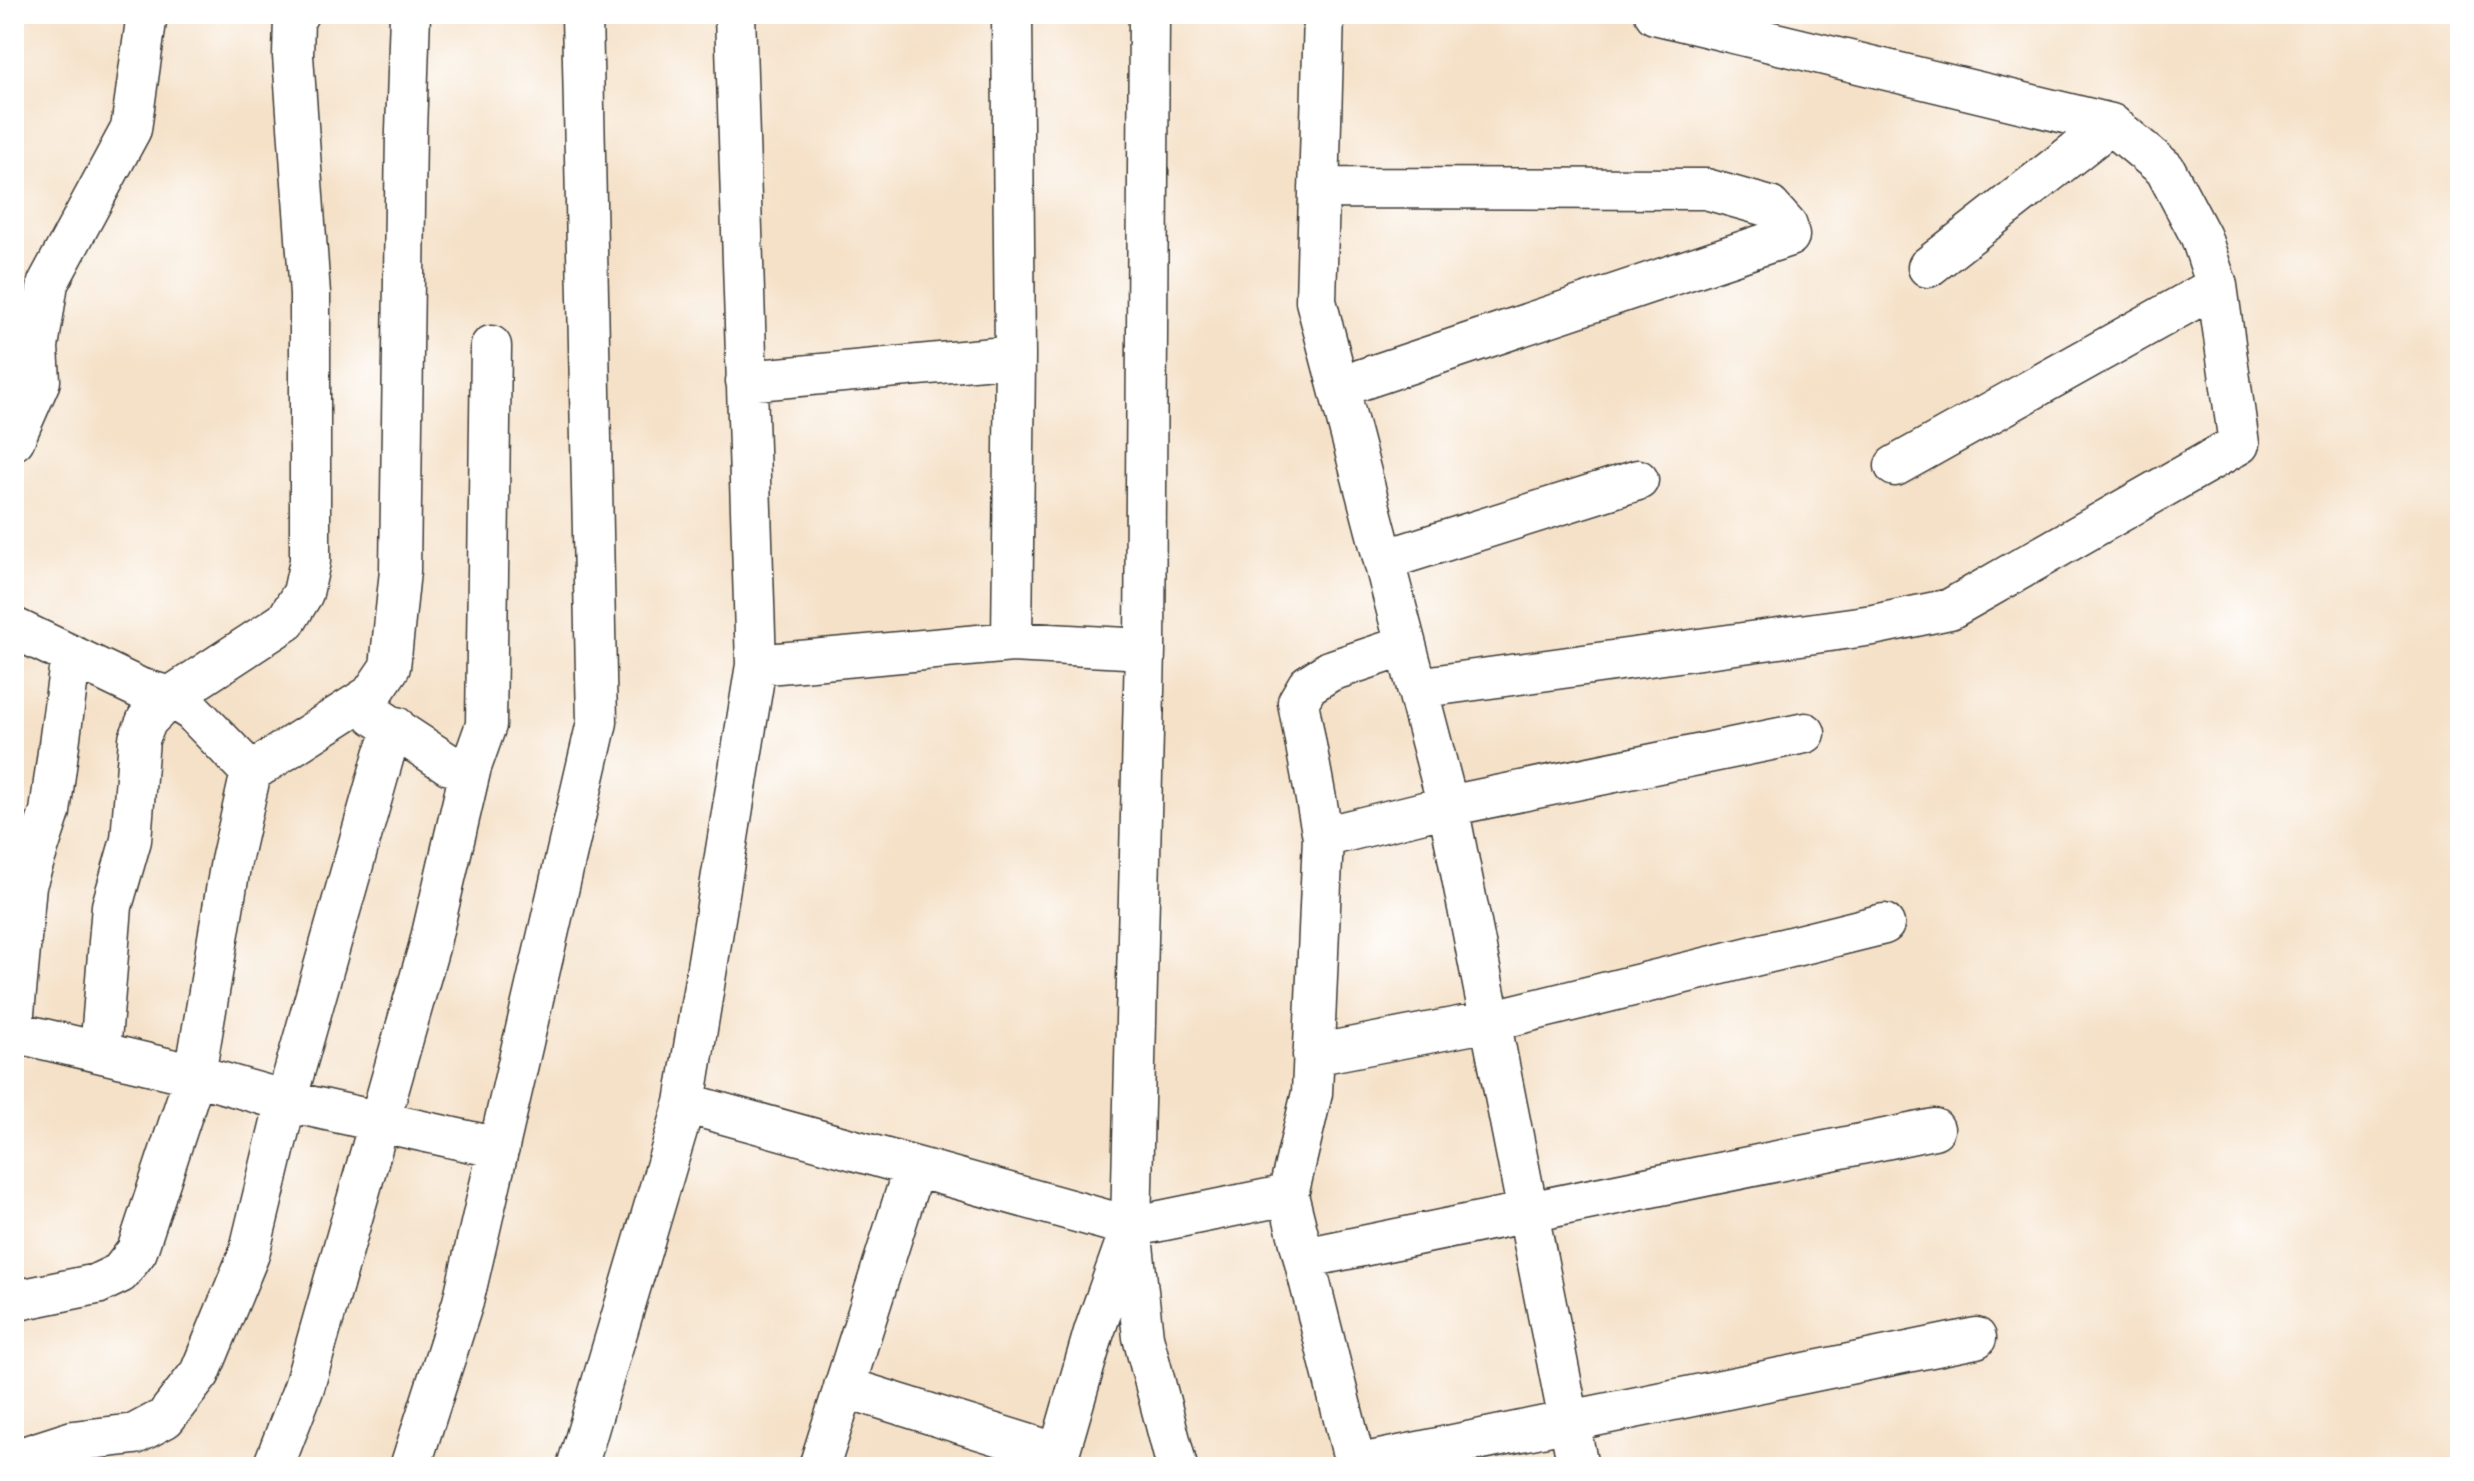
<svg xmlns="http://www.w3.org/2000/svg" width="2474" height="1481" viewBox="0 0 2474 1481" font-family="'Gochi Hand',sans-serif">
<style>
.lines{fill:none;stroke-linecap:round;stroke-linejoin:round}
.minor-casing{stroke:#3d3a36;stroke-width:43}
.minor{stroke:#fff;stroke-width:40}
</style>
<rect width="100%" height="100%" fill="#fff"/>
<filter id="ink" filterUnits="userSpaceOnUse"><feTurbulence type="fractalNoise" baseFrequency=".0125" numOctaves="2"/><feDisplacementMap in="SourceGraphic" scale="16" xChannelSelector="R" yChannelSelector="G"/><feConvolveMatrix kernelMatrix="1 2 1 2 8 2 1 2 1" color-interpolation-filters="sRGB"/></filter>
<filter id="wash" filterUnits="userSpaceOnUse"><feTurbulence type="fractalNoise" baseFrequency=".006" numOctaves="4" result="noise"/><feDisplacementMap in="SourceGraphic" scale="32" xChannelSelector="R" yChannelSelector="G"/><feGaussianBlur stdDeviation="1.8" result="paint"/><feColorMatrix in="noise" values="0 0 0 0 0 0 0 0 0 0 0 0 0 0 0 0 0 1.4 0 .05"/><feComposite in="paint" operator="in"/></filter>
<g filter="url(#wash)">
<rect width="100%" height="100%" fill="#f5e1c8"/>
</g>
<g filter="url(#ink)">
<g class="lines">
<!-- minor casing -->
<g class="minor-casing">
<path id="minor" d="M1012 14 1015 356 1012 642
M1149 14 1145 649 1131 1227 1143 1337 1177 1467
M1324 14 1316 301 1448 806 1578 1467
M1319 188 1706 189 1770 207 1787 226 1789 236 1339 387
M1928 267 2111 124
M746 381 1015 356
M14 440 40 381 38 347 48 283 131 129 147 14
M1895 466 2217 286
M1384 560 1638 480
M14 628 139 688 170 697 192 711 251 772
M756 665 1012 642 1145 649
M1417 688 1873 625 1950 609 2239 444 2217 286 2201 237 2165 169 2111 124 1655 14
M374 715 450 765 471 767
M1323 837 1448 806 1805 733
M14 1013 26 885 50 812 71 655
M14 1032 195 1075 286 1101 499 1148
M100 1052 112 906 131 840 139 739 147 720 170 697 286 621 303 593 310 561V294L293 56 294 18 298 14
M1313 1055 1490 1021 1884 924
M685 1103 1131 1227 1288 1195
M1304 1258 1934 1129
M14 1301 97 1284 120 1273 137 1251 195 1075 231 861 251 772 371 695 390 667 400 571 406 131 410 14
M844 1387 1059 1454
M14 1460 73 1441 135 1434 165 1418 200 1373 249 1254 286 1101 384 755 396 727
M1355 1465 1976 1338
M273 1467 304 1387 429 947 471 767 486 725 491 346
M410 1467 463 1302 597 722 582 14
M577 1467 685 1103 756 665 735 14
M819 1467 914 1167
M1055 1467 1094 1332 1127 1239
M1356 1467 1288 1195 1312 1093 1323 837 1298 702 1308 685 1330 671 1405 646"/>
</g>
<!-- minor -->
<use href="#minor" class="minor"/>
</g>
</g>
<!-- margin -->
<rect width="2474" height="1481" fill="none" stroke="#fff" stroke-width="48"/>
</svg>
